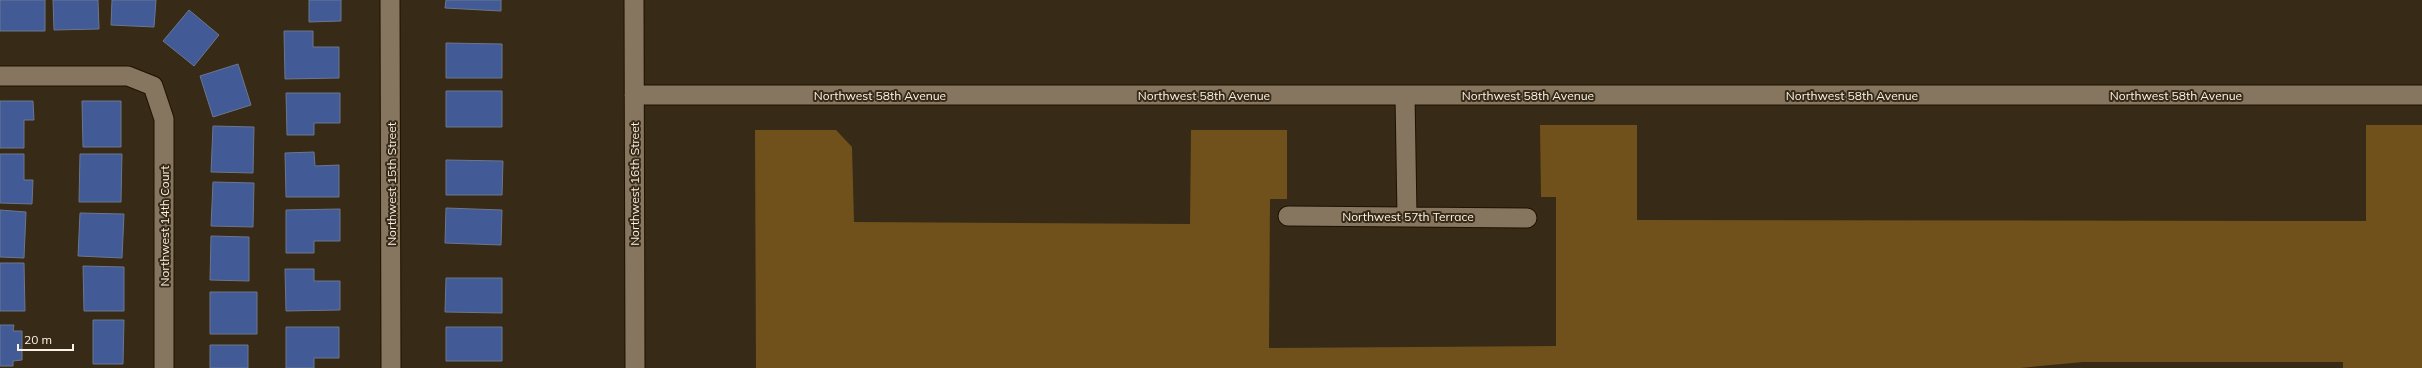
<svg xmlns="http://www.w3.org/2000/svg" width="2422" height="368" viewBox="0 0 2422 368" font-family="Mulish,sans-serif">
<style>
.water{fill:#71511b}
.building{fill:#425a96;stroke:#6c768d}
.lines{fill:none;stroke-linecap:round;stroke-linejoin:round}
.minor-casing{stroke:#1e1201;stroke-width:21}
.minor{stroke:#867660;stroke-width:19}
.labels{text-anchor:middle;dominant-baseline:central;stroke-width:4;stroke-linejoin:round;paint-order:stroke}
.street-label{font-size:12px;fill:#fcf3e7;stroke:#372a16}
</style>
<rect width="100%" height="100%" fill="#372a16"/>
<!-- water -->
<path class="water" d="M1540 125H1637V220L2366 221V125H2422V368H2343V362H2083L2020 368H756L755 130H836L852 147 854 222 1190 224 1191 130H1287V199H1270L1269 348 1556 346V197H1541Z"/>
<!-- building -->
<path class="building" d="M0 0H45V31H0Z
M53 0H98L99 29 54 30Z
M112 0H156L154 27 111 25Z
M309 0H341V21L309 22Z
M446 0H501V11L445 8Z
M189 10 219 35 194 66 163 41Z
M284 31H313V47H339V78L285 79Z
M446 43 502 44V78H446Z
M238 64 251 105 213 117 200 76Z
M446 91H502V127H446Z
M286 93H340V123H314V135H287Z
M0 101H33L34 120H24V148H0Z
M82 101H121V147H83Z
M213 126 254 127 253 173 211 172Z
M314 152 315 166 339 165V197H286L285 153Z
M0 154H24V180H33L32 204 0 203Z
M80 154H122L121 202H79Z
M446 160 503 161 502 195H446Z
M213 182 254 183 253 227 211 226Z
M446 208 502 210 501 245 445 243Z
M340 209V241H314V253H286V210Z
M0 210 26 212 24 258 0 257Z
M80 213 124 214 122 258 78 256Z
M211 236 249 237V281L210 280Z
M0 263H24L25 311H0Z
M83 266 124 267V311H84Z
M285 269H314V281H340V310L286 311Z
M446 278H502V313L445 312Z
M210 292H257V334H210Z
M93 320H124L123 364H93Z
M0 325H14L13 331H22V360L13 361V366H0Z
M286 327H339V358H314V368H286Z
M446 327H502V361H446Z
M210 345H248V368H210Z"/>
<g class="lines">
<!-- minor casing -->
<g class="minor-casing">
<path id="minor" d="M390 0 391 368
M634 0 635 368
M0 76H128L153 86 164 119V368
M634 95H2422
M1405 95 1407 216
M1288 216 1527 218"/>
</g>
<!-- minor -->
<use href="#minor" class="minor"/>
</g>
<g class="labels">
<!-- street labels -->
<g class="street-label">
<text x="880" y="95">Northwest 58th Avenue</text>
<text x="1204" y="95">Northwest 58th Avenue</text>
<text x="1528" y="95">Northwest 58th Avenue</text>
<text x="1852" y="95">Northwest 58th Avenue</text>
<text x="2176" y="95">Northwest 58th Avenue</text>
<text transform="translate(391 184) rotate(-90)">Northwest 15th Street</text>
<text transform="translate(634 184) rotate(-90)">Northwest 16th Street</text>
<text x="1408" y="216">Northwest 57th Terrace</text>
<text transform="translate(164 226) rotate(-90)">Northwest 14th Court</text>
</g>
</g>
<!-- scale -->
<path d="M18 344v6h55v-6" fill="none" stroke="#fcf3e7" stroke-width="2"/>
<text x="24" y="344" font-size="12" fill="#fcf3e7" stroke="#372a16" stroke-width="3" paint-order="stroke">20 m</text>
</svg>
